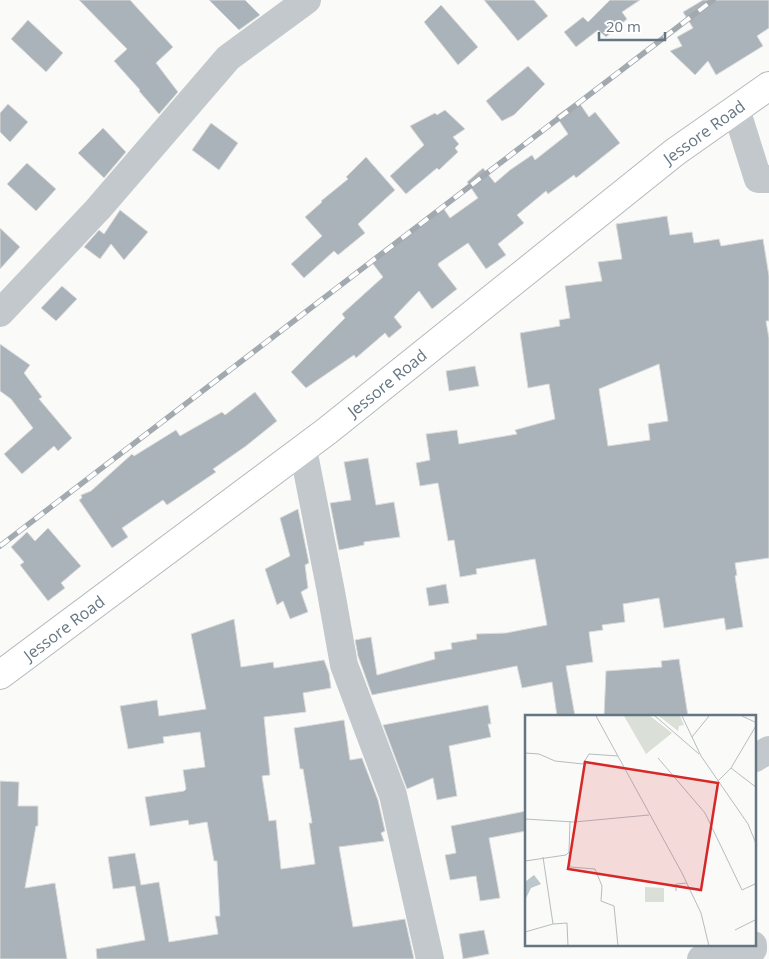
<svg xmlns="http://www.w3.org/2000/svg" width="769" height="959" viewBox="0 0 769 959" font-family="'Open Sans',sans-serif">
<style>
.building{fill:#aab3b9;stroke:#dcdcda;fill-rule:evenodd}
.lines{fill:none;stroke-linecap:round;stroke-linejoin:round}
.highway-casing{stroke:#b4b9bd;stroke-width:30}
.minor{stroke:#c3c8cc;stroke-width:28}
.highway{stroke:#fff;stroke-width:28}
.rail-casing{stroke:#a2aab0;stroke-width:5.5}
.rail{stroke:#fff;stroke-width:4;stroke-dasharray:11;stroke-linecap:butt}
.labels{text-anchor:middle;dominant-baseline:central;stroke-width:5;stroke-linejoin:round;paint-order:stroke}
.street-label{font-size:16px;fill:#657683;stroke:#fff}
.inset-road{fill:none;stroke:#b5bdc2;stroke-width:1}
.view{fill:#d62828;fill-opacity:0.15;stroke:#d62828;stroke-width:2.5}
.inset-edge{fill:none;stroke:#657683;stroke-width:2.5}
</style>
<rect width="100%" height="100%" fill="#fafaf8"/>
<!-- building -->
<path class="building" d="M79 0H130L173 47 156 63 178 92 159 114 139 91 140 90 114 61 127 49Z
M209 0H245L260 15 239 30Z
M484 0H534L548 16 518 41Z
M610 0H640L622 12 627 19 606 37 598 30 576 47 564 32 583 17 588 22Z
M703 0H769V28L757 36 763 46 716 75 708 61 695 75 670 51 682 46 677 37 693 28 683 12Z
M441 5 478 47 458 65 424 22Z
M28 20 63 53 46 72 11 39Z
M528 66 545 84 514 115 502 121 486 101Z
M578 101 589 117 595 112 620 143 576 178 574 175 548 194 546 191 517 215 524 223 498 244 506 255 486 269 468 243 439 263 438 265 457 289 432 309 419 291 394 317 402 327 389 338 385 333 356 358 354 355 306 388 291 372 345 318 342 314 383 277 370 260 444 209 450 218 478 198 467 182 483 168 495 183 510 170 532 155 535 160 568 134 556 116Z
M8 104 28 122 10 142 0 132V113Z
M445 110 465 129 453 137 459 144 455 148 458 152 439 170 437 168 406 194 390 176 424 145 410 126 435 113 437 115Z
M211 123 238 143 219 170 192 150Z
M103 128 126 152 104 178 78 153Z
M366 157 395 190 358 224 365 233 338 255 334 251 304 278 291 264 322 236 305 217 322 202 321 201 348 179 346 177Z
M27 163 56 189 36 211 7 184Z
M120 210 148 232 124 260 111 244 100 259 84 247 99 230 104 234Z
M667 216 670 235 692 232 694 243 719 239 721 246 763 239 769 276V321H766L769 338V558L735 563 737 575 735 576 743 627 726 630 724 618 664 628 659 598 623 604 625 622 602 625 603 630 589 632 593 662 566 666 575 716H557L552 682 522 688 517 666 372 695 358 656 355 640 371 637 377 675 435 659 434 652 452 649 451 643 477 639 476 634 506 633 547 625 535 559 476 569 477 574 460 577 454 540 448 541 438 483 420 486 416 463 430 460 426 434 457 430 459 444 517 434 515 430 555 419 549 384 528 388 520 333 560 326 559 320 570 318 565 286 602 281 598 262 622 259 616 224ZM659 364 668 421 648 424 650 440 608 446 599 389Z
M0 228 20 247 0 269Z
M62 286 77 299 56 321 41 308Z
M0 344 30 365 24 373 42 397 39 399 72 438 58 451 54 446 22 474 4 454 33 428 11 399 0 391Z
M475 366 479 386 449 391 446 371Z
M255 392 277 421 246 446 213 469 216 472 167 505 163 500 122 528 128 537 112 548 79 500 82 498 81 495 91 491 132 454 134 456 176 430 180 436 222 412 225 415Z
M368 458 376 505 394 502 400 537 364 542V545L339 550 330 503 351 500 344 462Z
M298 509 309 563 305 565 308 588 301 592 308 612 290 619 283 601 277 605 265 569 290 556 280 518Z
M48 528 81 566 61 583 65 588 48 601 20 565 24 562 11 547 27 532 35 541Z
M446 584 449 603 429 606 426 588Z
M234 619 241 667 273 662 274 668 324 660 329 673 331 688 303 693 306 712 264 717 270 775 262 776 269 821 276 820 281 869 315 864 309 823H312L303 769H300L294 728 344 720 350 760 362 758 378 800 385 831 381 833 384 841 339 847 353 927 405 919 414 959H97L96 949 145 940 135 886 113 889 108 857 135 853 141 885 159 882 169 942 218 934 215 916H220L217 861H214L207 822 189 825 188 820 150 826 145 797 184 791 186 789 183 770 205 767 200 732 163 737 164 743 128 749 120 706 157 700 159 716 206 709 191 634Z
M679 659 688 716H604L606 671 662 667 661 661Z
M488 705 491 724H488L491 737 449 746 457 796 437 800 433 778 407 789 383 725Z
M0 781 19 782 18 806H38V826H36L25 888 55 883 67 959H0Z
M526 811V831L489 838 500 898 480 901 476 876 450 880 445 855 456 853 451 826Z
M484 930 489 954 463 959 459 934Z"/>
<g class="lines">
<!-- highway casing -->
<g class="highway-casing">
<path id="highway" d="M0 675 327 431 675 152 769 86"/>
</g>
<!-- minor -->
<path class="minor" d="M736 109 758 179H769
M0 313 98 209 228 58 307 0
M303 449 331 592 344 665 393 795 430 959
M755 758 769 750
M701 959 753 949V945"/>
<!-- highway -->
<use href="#highway" class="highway"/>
<!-- rail casing -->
<g class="rail-casing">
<path id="rail" d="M0 546 713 0"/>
</g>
<!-- rail -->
<use href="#rail" class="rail"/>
</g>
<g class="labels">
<!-- street labels -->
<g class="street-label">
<text transform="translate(704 132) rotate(-36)">Jessore Road</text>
<text transform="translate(387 383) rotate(-39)">Jessore Road</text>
<text transform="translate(64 628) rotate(-37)">Jessore Road</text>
</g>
</g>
<!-- overview -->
<g transform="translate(525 715)">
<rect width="231" height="231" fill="#fafaf8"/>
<path d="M99 1H125L147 18 121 39ZM134 1H155L159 10 154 11 153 16ZM120 172 139 173V187H120Z" fill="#dadfd7"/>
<path d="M9 160 16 169 6 173 0 185V167Z" fill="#bbc7cb"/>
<path class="inset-road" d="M71 1 157 158 176 198 184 231M130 1 174 39M157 1 176 41 223 109 232 131M217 1 232 8M167 22 184 1M0 38 14 39 30 46 58 49 64 39 93 41M133 43 180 98 217 175 232 168M206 53 232 73M193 66 206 53 232 9M0 104 49 107 124 100M44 137 45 152 70 154 77 171 76 186 89 191 93 231M18 142 28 209 42 208 43 231M0 146 41 140 44 137 45 106M151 176V169L162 168M210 215 232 204M0 217 28 209"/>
<path class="view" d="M60 47 193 68 176 175 43 154Z"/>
<rect width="231" height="231" class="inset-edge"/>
</g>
<!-- scale -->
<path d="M599 32v8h66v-8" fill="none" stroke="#657683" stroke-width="2.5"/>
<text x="606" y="32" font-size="15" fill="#657683" stroke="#ffffff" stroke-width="4" paint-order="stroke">20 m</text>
</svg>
